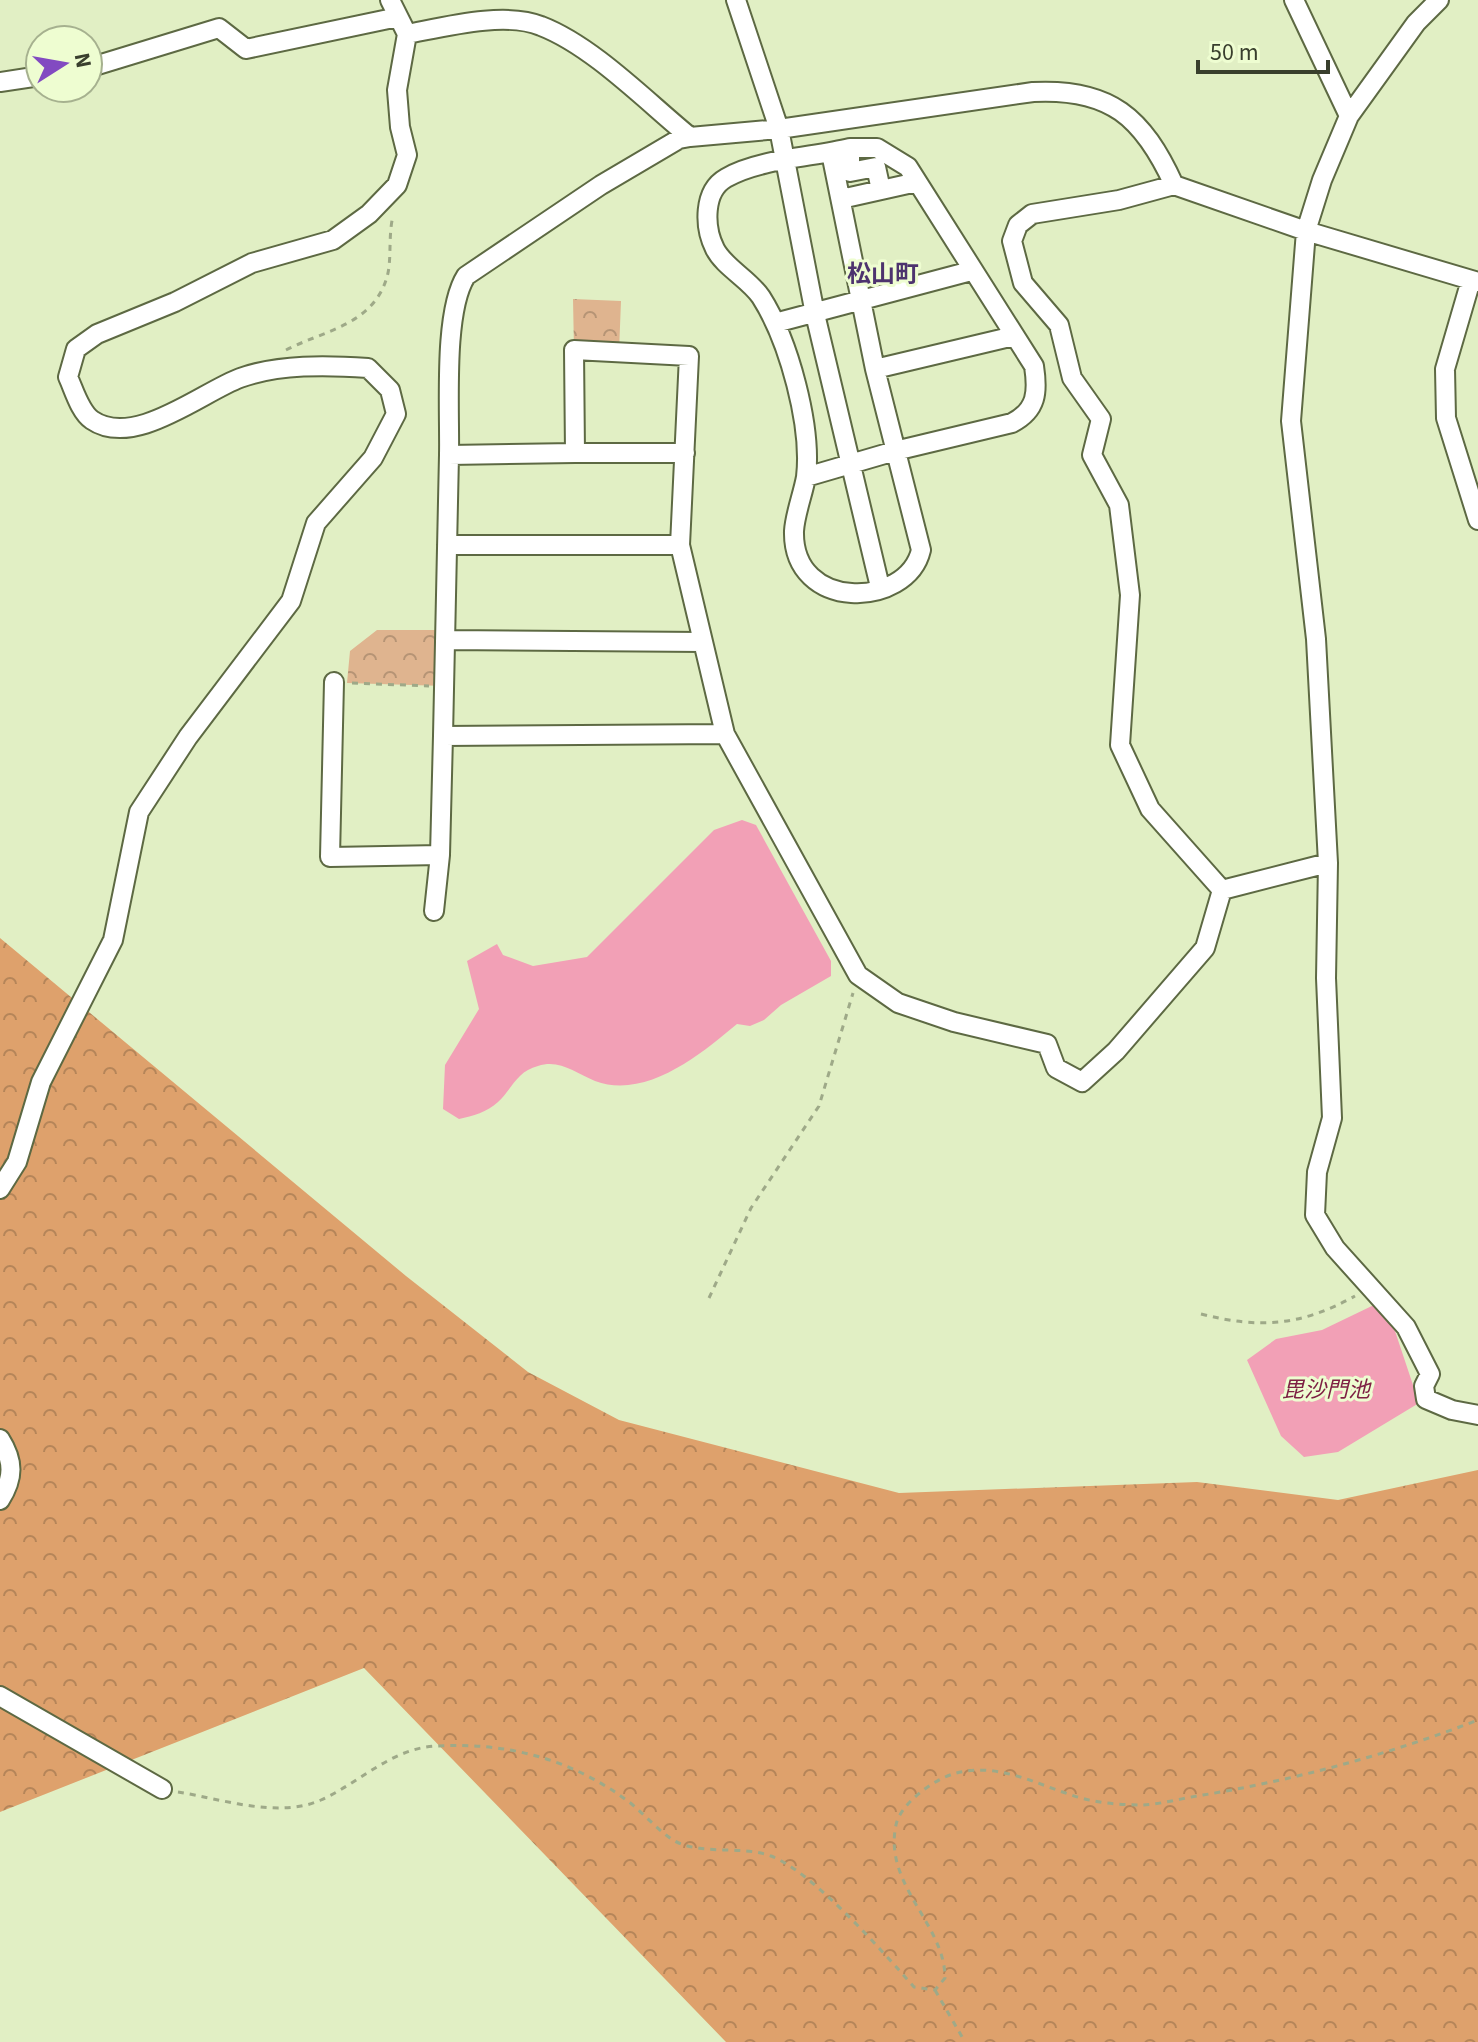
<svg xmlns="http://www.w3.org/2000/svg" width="1478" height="2042" viewBox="0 0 1478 2042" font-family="'Source Sans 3','Noto Sans JP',sans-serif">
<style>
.forest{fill:url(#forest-crowns)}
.park{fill:url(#park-crowns)}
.water{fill:#f2a0b6}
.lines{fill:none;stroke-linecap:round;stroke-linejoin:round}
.minor-casing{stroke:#5d6943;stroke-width:22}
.path{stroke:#9ea988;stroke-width:3;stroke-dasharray:6 6;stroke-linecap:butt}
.minor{stroke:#fff;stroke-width:18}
.labels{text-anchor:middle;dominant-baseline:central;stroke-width:6;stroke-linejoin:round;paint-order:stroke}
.water-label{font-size:22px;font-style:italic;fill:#7e2144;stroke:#eefdd1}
.quarter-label{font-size:24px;font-weight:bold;fill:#4d336e;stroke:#eefdd1}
</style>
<defs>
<pattern id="forest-crowns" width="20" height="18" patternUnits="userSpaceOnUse" patternTransform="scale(2)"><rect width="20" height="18" fill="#dea16c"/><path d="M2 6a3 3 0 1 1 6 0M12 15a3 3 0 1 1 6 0" fill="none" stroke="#b58559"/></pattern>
<pattern id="park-crowns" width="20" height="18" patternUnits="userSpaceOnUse" patternTransform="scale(2)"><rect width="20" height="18" fill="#dfb48f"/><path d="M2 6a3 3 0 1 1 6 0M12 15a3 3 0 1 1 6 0" fill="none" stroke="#b69475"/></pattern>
</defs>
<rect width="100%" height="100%" fill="#e1efc4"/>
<!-- forest -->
<path class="forest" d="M0 938 406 1276 528 1372 619 1420 899 1493 1197 1482 1338 1500 1478 1470V2042H726L364 1668 0 1812Z"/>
<!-- park -->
<path class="park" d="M573 299 621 301 619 352 574 350Z
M377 630H446L444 686 347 683 350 651Z"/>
<!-- water -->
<path class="water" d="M742 820 756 825 831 961V976L781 1005 764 1020 750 1026 737 1024C701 1054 646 1100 595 1081 575 1073 560 1059 538 1066 517 1071 512 1089 498 1102 487 1112 473 1116 459 1119L443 1109 445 1065 479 1009 467 961 497 944 503 955 533 966 587 957 714 830Z
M1376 1304 1395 1331 1419 1403 1338 1452 1304 1457 1281 1436 1247 1360 1276 1339 1322 1330Z"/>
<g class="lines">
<!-- minor casing -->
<g class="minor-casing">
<path id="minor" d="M736 0 779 129 815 314 880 587
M1294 0 1349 116 1322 180 1306 231 1291 421 1316 639 1328 863 1326 978 1332 1118 1317 1172 1315 1215 1335 1248 1406 1327 1430 1374 1424 1386 1426 1399 1452 1410 1478 1415
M407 34C444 27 505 11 541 26 593 46 647 102 690 137
M88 68 219 28 246 49 398 17
M0 82 40 76
M1349 116 1416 23 1439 0
M850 148H877L908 167 1034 366C1038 392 1037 410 1012 423L895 451 806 477C812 426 789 341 761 297 749 279 724 267 715 249 704 227 703 191 726 178 758 159 814 157 850 148Z
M850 148V172L876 167 881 190
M1174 185 1119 200 1032 214 1018 225 1012 241 1023 283 1059 325 1072 378 1101 419 1092 455 1119 505 1130 595 1120 745 1150 809 1222 890
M841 199 917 182
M1471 280 1445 369 1446 418 1478 520
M775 323 971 271
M574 350 689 356 680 545 725 734 443 736 449 455 575 453Z
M875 369 1014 336
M575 453H685
M449 455C450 410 443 312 466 276L601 185 679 139 690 137 779 129 1033 92C1110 88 1143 117 1174 185L1306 231 1478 282
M806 477C803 494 795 514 794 531 792 612 907 609 921 550L875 369 831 153
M447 545H680
M445 640 703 642
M334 682 330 857 440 855
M725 734 858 975 898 1003 954 1022 1047 1044 1056 1068 1082 1082 1116 1051 1205 948 1222 890 1328 863
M434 911 440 855 443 736
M0 1189 17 1162 41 1082 113 940 139 812 188 737 291 601 316 523 373 458 396 414 390 390 368 368C327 365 279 364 240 378 202 392 134 449 92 420 80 412 74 390 68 377L76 349 97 334 175 302 252 263 333 240 369 214 397 185 407 155 400 127 397 90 407 34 390 0
M0 1439C14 1461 14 1478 0 1500
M0 1696 162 1789"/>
</g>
<!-- path -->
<path class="path" d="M286 350C325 330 373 325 387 277 392 260 388 236 393 216
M352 683 429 686
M709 1298 751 1208 819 1106 853 993
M1201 1314C1260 1329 1301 1326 1355 1296
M178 1792C222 1799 278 1819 321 1800 359 1783 392 1748 436 1746 507 1742 572 1759 629 1802 645 1814 663 1837 681 1844 709 1854 744 1846 771 1856 813 1872 883 1952 914 1987L935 1990 945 1978C945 1924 883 1885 896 1825 900 1804 933 1780 953 1774 1004 1759 1047 1792 1094 1801 1109 1804 1127 1805 1143 1805 1162 1804 1183 1798 1203 1795 1295 1780 1390 1754 1478 1720
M935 1990 965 2042"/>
<!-- minor -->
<use href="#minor" class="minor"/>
</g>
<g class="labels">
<!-- water labels -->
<g class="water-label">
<text x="1326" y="1390">毘沙門池</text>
</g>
<!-- quarter labels -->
<g class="quarter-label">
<text x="883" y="274">松山町</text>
</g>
</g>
<!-- north arrow -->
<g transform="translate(64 64) rotate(79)"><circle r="38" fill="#eefdd1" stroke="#a6b18f" stroke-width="2"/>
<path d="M0-6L14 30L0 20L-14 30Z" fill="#824ac1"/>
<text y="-12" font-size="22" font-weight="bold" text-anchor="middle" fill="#393f2d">N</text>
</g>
<!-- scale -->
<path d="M1198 60v12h130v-12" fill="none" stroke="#393f2d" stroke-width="4"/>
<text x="1210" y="60" font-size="24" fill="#393f2d" stroke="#eefdd1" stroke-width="6" paint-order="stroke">50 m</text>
</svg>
